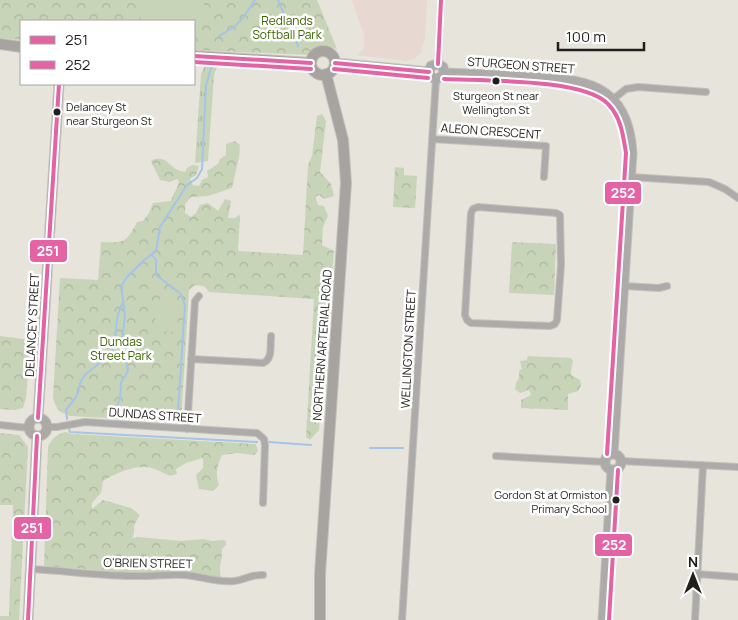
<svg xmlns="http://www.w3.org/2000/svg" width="738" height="620" viewBox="0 0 738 620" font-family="Manrope,sans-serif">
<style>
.commercial{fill:#e7d8d1}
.grass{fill:url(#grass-tufts)}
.forest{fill:url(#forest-crowns)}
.garden{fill:#c7d4b8}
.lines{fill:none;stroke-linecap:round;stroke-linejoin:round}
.stream{stroke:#a4c4ea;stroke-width:2}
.minor-casing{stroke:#c3c0ba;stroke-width:8}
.tertiary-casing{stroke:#c3c0ba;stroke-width:11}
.secondary-casing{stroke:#c3c0ba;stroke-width:11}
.primary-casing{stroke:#c3c0ba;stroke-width:12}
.minor{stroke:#adaba9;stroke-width:6}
.tertiary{stroke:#adaba9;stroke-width:9}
.secondary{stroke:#adaaa6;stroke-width:9}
.primary{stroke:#a6a3a0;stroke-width:10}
.bus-1-casing{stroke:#fff;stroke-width:8}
.bus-2-casing{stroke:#fff;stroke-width:8}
.bus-1{stroke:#e463a4;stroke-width:4}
.bus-2{stroke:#e463a4;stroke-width:4}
.bus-dot{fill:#211f1b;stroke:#fff;stroke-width:2}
.labels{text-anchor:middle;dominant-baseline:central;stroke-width:5;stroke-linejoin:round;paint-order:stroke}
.bus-label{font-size:11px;fill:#211f1b;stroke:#fff}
.park-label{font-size:12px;fill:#3d6500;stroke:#fff}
.street-label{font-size:12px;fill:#211f1b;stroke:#fff}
.line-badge{stroke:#fff;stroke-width:2}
.badge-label{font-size:14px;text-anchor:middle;font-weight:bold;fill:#fff}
</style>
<defs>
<pattern id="grass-tufts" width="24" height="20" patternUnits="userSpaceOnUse" patternTransform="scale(1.25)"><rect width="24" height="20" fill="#c7d4b8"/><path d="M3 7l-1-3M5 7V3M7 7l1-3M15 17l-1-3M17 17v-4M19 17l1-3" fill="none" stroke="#abb69e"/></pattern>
<pattern id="forest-crowns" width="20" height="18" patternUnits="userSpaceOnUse" patternTransform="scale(1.25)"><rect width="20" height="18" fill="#c7d4b8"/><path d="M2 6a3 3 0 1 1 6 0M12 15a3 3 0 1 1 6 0" fill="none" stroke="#abb69e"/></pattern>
</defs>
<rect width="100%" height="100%" fill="#e7e4dc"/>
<!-- commercial -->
<path class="commercial" d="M352 0H427L425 37 421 53 414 59 406 61 357 55 364 48V35Z"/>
<!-- grass -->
<path class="grass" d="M205 66 217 67 214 75 208 161 195 163 201 74Z"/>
<!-- forest -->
<path class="forest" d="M0 0H317L337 49C324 45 319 44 309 55L194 50V21H21V40L0 38Z
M322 114 326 121 320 172 331 184 334 196 324 199 319 195 315 197 318 205 324 206 328 216 323 227 322 245 334 251 319 430 310 440 306 437 314 299 209 292 204 286 195 285 189 290 181 422 70 416C59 412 55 408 53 397L60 278 98 280 101 242C124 243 126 243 137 222L143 221 149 213 153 203 171 201C173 193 178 189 179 181L177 179 170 182 160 180 151 161C167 152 168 170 185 172L187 168 192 165 199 166 196 175 190 179 193 185 199 186 202 180 208 177 207 171 218 164 220 159 226 155V144L235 141 240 145 239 157 232 188 208 196 191 197 185 204V213L191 217 196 213 200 205 208 203 218 211 225 199 231 201 228 218H235L239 215 240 216 238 251 303 255 308 165 312 156 317 116Z
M395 167 404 168V175L417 176 415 208 393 207Z
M512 242 556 244 554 295 509 293Z
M0 336 31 340 26 398 23 408 15 410 0 409Z
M528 356 571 358 573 361 571 371V375L580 380 581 386 578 391 568 394V410L521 408V400L531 395 529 390 520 393 515 389 516 383 519 378V371L522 369 520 361 527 360Z
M66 432 71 434 256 444 258 451 254 455 238 453 222 455C217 465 215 475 219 485L213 491 199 489 196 475 203 468V458L186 463 176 469 177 474 170 476C164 473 158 470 152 468 136 464 116 473 103 481L101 493 92 503V509L103 500 107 501 131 508 140 515 134 525V534L132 538 138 537 181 541 204 539 212 541 223 540 226 541V545L222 549C223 558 218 567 221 577 212 578 206 575 197 574 180 572 165 572 148 574L44 566 48 447C52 438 57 434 66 432Z
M0 433 19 435 28 447 19 620H0V616H9L13 505H0Z"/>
<!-- garden -->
<path class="garden" d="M141 0H203L206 10 205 23 141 19 139 14Z
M156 299 179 300 177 332 155 331Z"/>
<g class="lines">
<!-- stream -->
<path class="stream" d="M278 0 298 46
M219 36 234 27 243 18 255 0
M152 255 156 260V275L181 294 185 305 178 411
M113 418 120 398 121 383 128 371 122 342 125 315 121 286 127 277 142 262 156 251 160 227 187 185 197 178 202 169 206 85 212 65
M67 419 66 410C69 405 73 402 76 397 79 392 79 384 82 379 90 367 105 363 111 352 119 336 113 317 123 303
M69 429 70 432 257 442
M269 442 311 445
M370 448H403"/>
<!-- minor casing -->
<g class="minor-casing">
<path id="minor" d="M438 64 441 0
M612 100 626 89 638 87 706 92
M432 139 546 146 544 177
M631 177 709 182 725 189 738 198
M478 207 556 213 560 215 561 265 557 320 555 324 550 326 471 323 467 320 465 315 471 213 473 209Z
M624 286 659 288 667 286
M191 359 263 363C273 359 270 346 271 336
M0 425 29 428
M47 427H57L85 422 257 433 264 439 265 445 263 503
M187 429 195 301 199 296
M496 456 605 462
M621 461 738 467
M31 569C69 571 108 577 146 576 159 576 171 574 184 575 201 576 217 583 234 581 244 580 252 574 263 575
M697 574 738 577
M402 620 436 79
M695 620 703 465"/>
</g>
<!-- tertiary casing -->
<g class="tertiary-casing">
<path id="tertiary" d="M335 63 429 72
M429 72 431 66 438 64 443 67 444 73
M429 72 431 77 436 79 441 77 444 73
M444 73C471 74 498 75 525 77 583 79 628 82 632 153L613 454
M605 462a8 8 0 1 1 16 0a8 8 0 1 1-16 0Z
M603 620 612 470"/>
</g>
<!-- secondary casing -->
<g class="secondary-casing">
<path id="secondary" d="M38 418 59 84
M29 427a9 9 0 1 1 18 0a9 9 0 1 1-18 0Z
M28 620 37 436"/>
</g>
<!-- primary casing -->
<g class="primary-casing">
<path id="primary" d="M0 44 21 47
M311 63a12 12 0 1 1 24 0a12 12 0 1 1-24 0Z
M194 56 311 63
M320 620V574L346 183 343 140 326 74"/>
</g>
<!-- minor -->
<use href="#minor" class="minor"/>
<!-- tertiary -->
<use href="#tertiary" class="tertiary"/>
<!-- secondary -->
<use href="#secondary" class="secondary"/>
<!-- primary -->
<use href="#primary" class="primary"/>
<!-- bus-1 casing -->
<g class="bus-1-casing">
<path id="bus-1" d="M194 56 311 63
M335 63 429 72
M438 64 441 0
M38 418 59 84
M28 620 37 436"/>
</g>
<!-- bus-2 casing -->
<g class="bus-2-casing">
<path id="bus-2" d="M194 62 311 69
M334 69 428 78
M444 79C480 81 584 78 608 104 621 117 623 135 626 153L607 454
M609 620 618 470"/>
</g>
<!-- bus-1 -->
<use href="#bus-1" class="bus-1"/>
<!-- bus-2 -->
<use href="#bus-2" class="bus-2"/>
</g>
<!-- markers -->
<g class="bus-dot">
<circle cx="496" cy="81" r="4.5"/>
<circle cx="57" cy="112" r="4.5"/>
<circle cx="616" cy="500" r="4.5"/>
</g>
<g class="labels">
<!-- bus labels -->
<g class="bus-label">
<text x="496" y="95">Sturgeon St near<tspan x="496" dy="14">Wellington St</tspan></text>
<text x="66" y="106" text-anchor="start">Delancey St<tspan x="66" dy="14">near Sturgeon St</tspan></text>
<text x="607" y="494" text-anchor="end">Gordon St at Ormiston<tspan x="607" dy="14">Primary School</tspan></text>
</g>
<!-- park labels -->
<g class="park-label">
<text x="287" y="20">Redlands<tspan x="287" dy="14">Softball Park</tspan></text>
<text x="121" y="341">Dundas<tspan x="121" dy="14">Street Park</tspan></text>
</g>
<!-- street labels -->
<g class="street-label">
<text transform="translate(521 65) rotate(4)">STURGEON STREET</text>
<text transform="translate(491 131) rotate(4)">ALEON CRESCENT</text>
<text transform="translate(32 325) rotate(-87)">DELANCEY STREET</text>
<text transform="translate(322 345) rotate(-86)">NORTHERN ARTERIAL ROAD</text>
<text transform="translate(408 349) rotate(-87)">WELLINGTON STREET</text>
<text transform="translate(155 415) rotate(4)">DUNDAS STREET</text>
<text transform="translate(148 563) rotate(1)">O'BRIEN STREET</text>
</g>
</g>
<g class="line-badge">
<rect x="604" y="181" width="38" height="24" rx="5" fill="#e463a4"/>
<rect x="29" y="239" width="39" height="24" rx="5" fill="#e463a4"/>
<rect x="13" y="516" width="39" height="24" rx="5" fill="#e463a4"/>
<rect x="594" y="533" width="39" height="24" rx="5" fill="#e463a4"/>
</g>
<g class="badge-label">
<text x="623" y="198">252</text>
<text x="48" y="256">251</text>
<text x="32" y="533">251</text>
<text x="614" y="550">252</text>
</g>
<!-- legend -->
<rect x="20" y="20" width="175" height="65" fill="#ffffff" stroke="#a6a5a4"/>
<rect x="30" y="36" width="25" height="8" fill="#e463a4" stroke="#a6a5a4"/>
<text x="65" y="45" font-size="15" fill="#211f1b">251</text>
<rect x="30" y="61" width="25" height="8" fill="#e463a4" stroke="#a6a5a4"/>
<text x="65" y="70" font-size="15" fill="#211f1b">252</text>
<!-- north arrow -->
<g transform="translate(693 575)" stroke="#ffffff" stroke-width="4" paint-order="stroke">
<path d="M0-4L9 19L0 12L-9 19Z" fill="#211f1b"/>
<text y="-8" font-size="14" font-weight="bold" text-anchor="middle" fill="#211f1b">N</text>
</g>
<!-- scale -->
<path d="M558 42v8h86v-8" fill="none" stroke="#211f1b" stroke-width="2.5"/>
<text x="566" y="42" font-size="15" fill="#211f1b" stroke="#ffffff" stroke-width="4" paint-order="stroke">100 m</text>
</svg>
